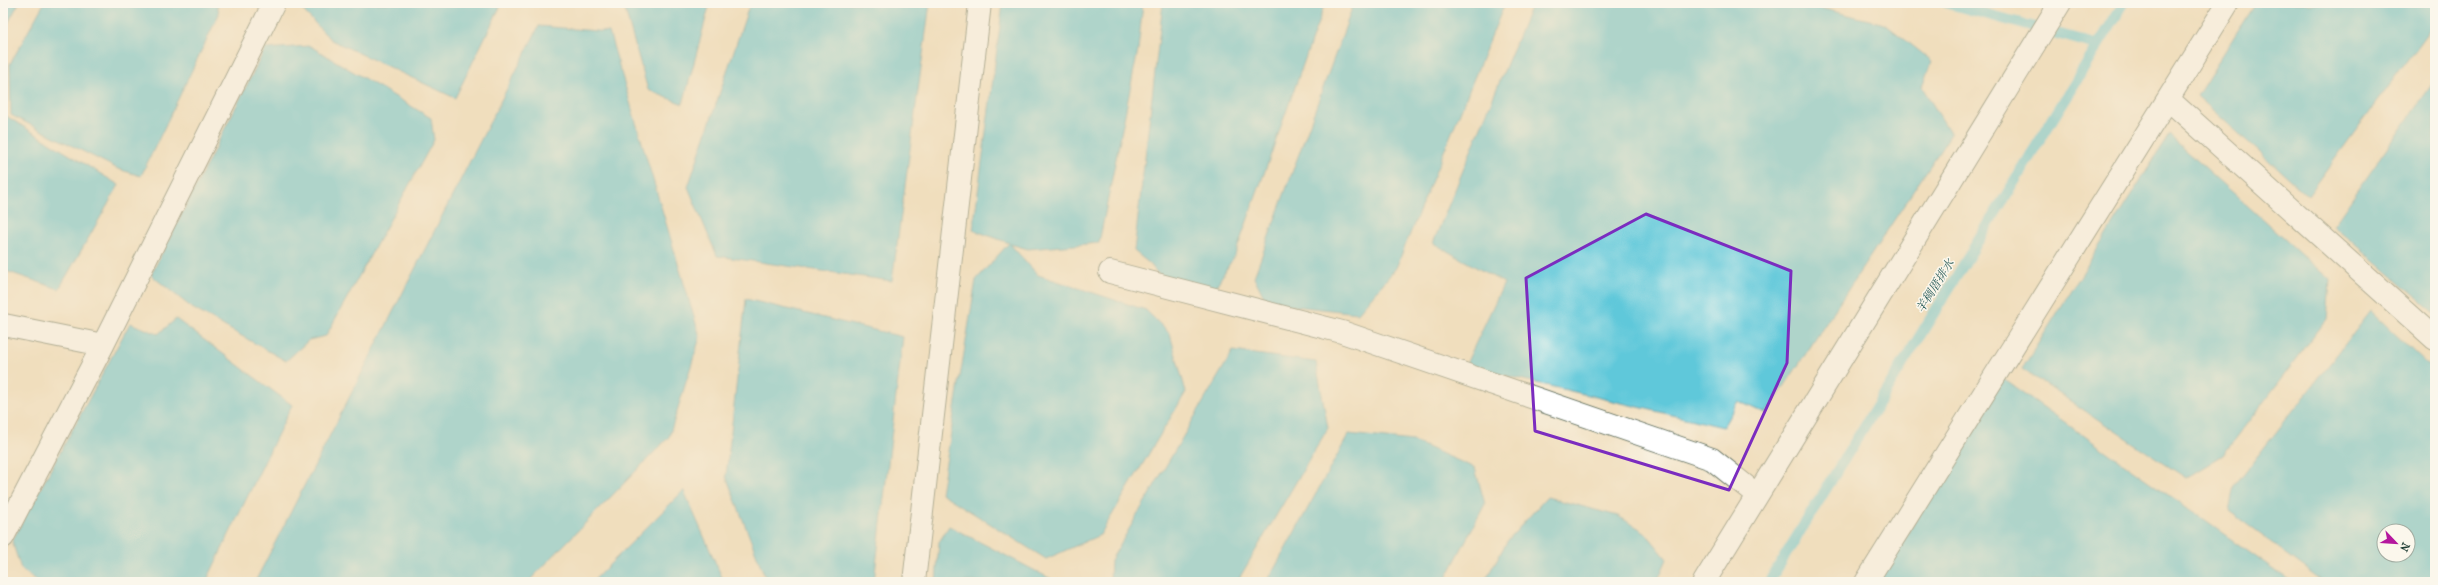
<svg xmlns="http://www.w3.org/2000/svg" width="2438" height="585" viewBox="0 0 2438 585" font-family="'IM FELL French Canon','Noto Serif TC',serif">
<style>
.water{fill:#5ec8da;stroke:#3e8287;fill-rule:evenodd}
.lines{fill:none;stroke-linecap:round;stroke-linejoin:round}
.stream{stroke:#5ec8da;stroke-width:11}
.minor-casing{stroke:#687564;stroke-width:24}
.minor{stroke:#fff;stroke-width:22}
.marked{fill:none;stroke:#7b2cbf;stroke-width:3;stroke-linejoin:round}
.labels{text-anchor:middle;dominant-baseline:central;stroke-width:3;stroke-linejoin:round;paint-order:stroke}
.water-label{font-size:12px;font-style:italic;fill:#2f605e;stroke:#fbf7ec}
</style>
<rect width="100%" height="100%" fill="#fbf7ec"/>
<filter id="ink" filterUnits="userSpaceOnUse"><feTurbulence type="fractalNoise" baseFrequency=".025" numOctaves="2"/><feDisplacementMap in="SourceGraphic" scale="8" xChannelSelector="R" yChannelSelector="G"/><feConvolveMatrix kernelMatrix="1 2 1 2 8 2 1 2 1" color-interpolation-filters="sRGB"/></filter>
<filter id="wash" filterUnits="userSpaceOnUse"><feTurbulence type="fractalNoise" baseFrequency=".012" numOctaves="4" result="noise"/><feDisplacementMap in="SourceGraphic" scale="16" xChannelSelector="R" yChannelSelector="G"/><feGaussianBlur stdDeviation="0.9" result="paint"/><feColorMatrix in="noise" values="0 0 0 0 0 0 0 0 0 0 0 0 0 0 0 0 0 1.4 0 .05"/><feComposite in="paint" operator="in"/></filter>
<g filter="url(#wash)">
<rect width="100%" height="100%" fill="#f0debd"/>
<!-- water -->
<path class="water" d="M3 3H19L3 32Z
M44 3H217L219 14 141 176 118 169 11 115 10 64Z
M296 3H502L455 98 331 40Z
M623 3H710L683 104 648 90Z
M750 3H930L892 281 717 256 688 187Z
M1003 3H1143L1138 50 1099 243 1028 249 1010 244 1038 275 1146 310 1170 334 1186 392 1100 535 1046 559 941 493 976 280 1009 243 973 230Z
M1163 3H1325L1235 255 1213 291 1171 290 1150 264 1134 251Z
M1354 3H1505L1396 268 1358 313 1267 303 1254 277Z
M1532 3H1800L1885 24 1932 61 1922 87 1951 134 1766 414 1738 401 1723 427 1465 366 1504 283 1433 243Z
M2255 3H2435V22L2308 196 2197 96Z
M539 26 609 32 700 337 669 437 528 582H255Z
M310 46 431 118 434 140 326 336 309 340 286 361 192 308 151 275 265 49Z
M2435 80V313L2333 226Z
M3 114 119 185 59 289 3 270Z
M2169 135 2330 280 2327 319 2223 455 2186 478 2022 369Z
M746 299 903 337 874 582H767L726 476Z
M2371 311 2435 372V582H2324L2229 511 2234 486ZM2384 531H2408V555H2384Z
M176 319 292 405 206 582H38L21 569 12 541 130 323 158 334Z
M1233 351 1316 362 1328 428 1237 582H1110L1111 560Z
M2002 378 2292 582H1878Z
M1349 434 1413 441 1475 468 1485 504 1444 582H1267Z
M684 491 724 582H592L683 491Z
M1547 497 1618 516 1645 532 1667 559 1657 582H1484L1508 540Z
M949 526 1055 581 1056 582H936L939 542Z"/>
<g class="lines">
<!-- stream -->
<path class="stream" d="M1947 3 2098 45
M1769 582 2124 3"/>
</g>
</g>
<g filter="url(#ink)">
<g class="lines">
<!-- minor casing -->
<g class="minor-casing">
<path id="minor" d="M2168 99 2435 339
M1110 272 1342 332 1712 459 1757 495
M3 326 4 325 103 345
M3 537 103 345 274 3
M914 582 980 3
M1704 582 2060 3
M1866 582 2228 3"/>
</g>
<!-- minor -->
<use href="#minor" class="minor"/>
</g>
</g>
<!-- marked area -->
<path d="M0 0H2438V585H0ZM1646 214 1791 271 1787 363 1729 490 1535 431 1526 278Z" fill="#f0debd" fill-opacity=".55" fill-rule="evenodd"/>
<path class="marked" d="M1646 214 1791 271 1787 363 1729 490 1535 431 1526 278Z"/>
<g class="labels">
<!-- water labels -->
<g class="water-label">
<text transform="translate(1935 286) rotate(-58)">羊稠厝排水</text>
</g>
</g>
<!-- margin -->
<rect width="2438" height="585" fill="none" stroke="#fbf7ec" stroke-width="16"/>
<!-- north arrow -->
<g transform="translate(2396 543) rotate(115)"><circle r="19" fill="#fbf7ec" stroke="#a3ada2"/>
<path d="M0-3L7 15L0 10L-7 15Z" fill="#b5179e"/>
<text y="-6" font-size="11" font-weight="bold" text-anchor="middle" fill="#1f3d34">N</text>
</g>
</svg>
